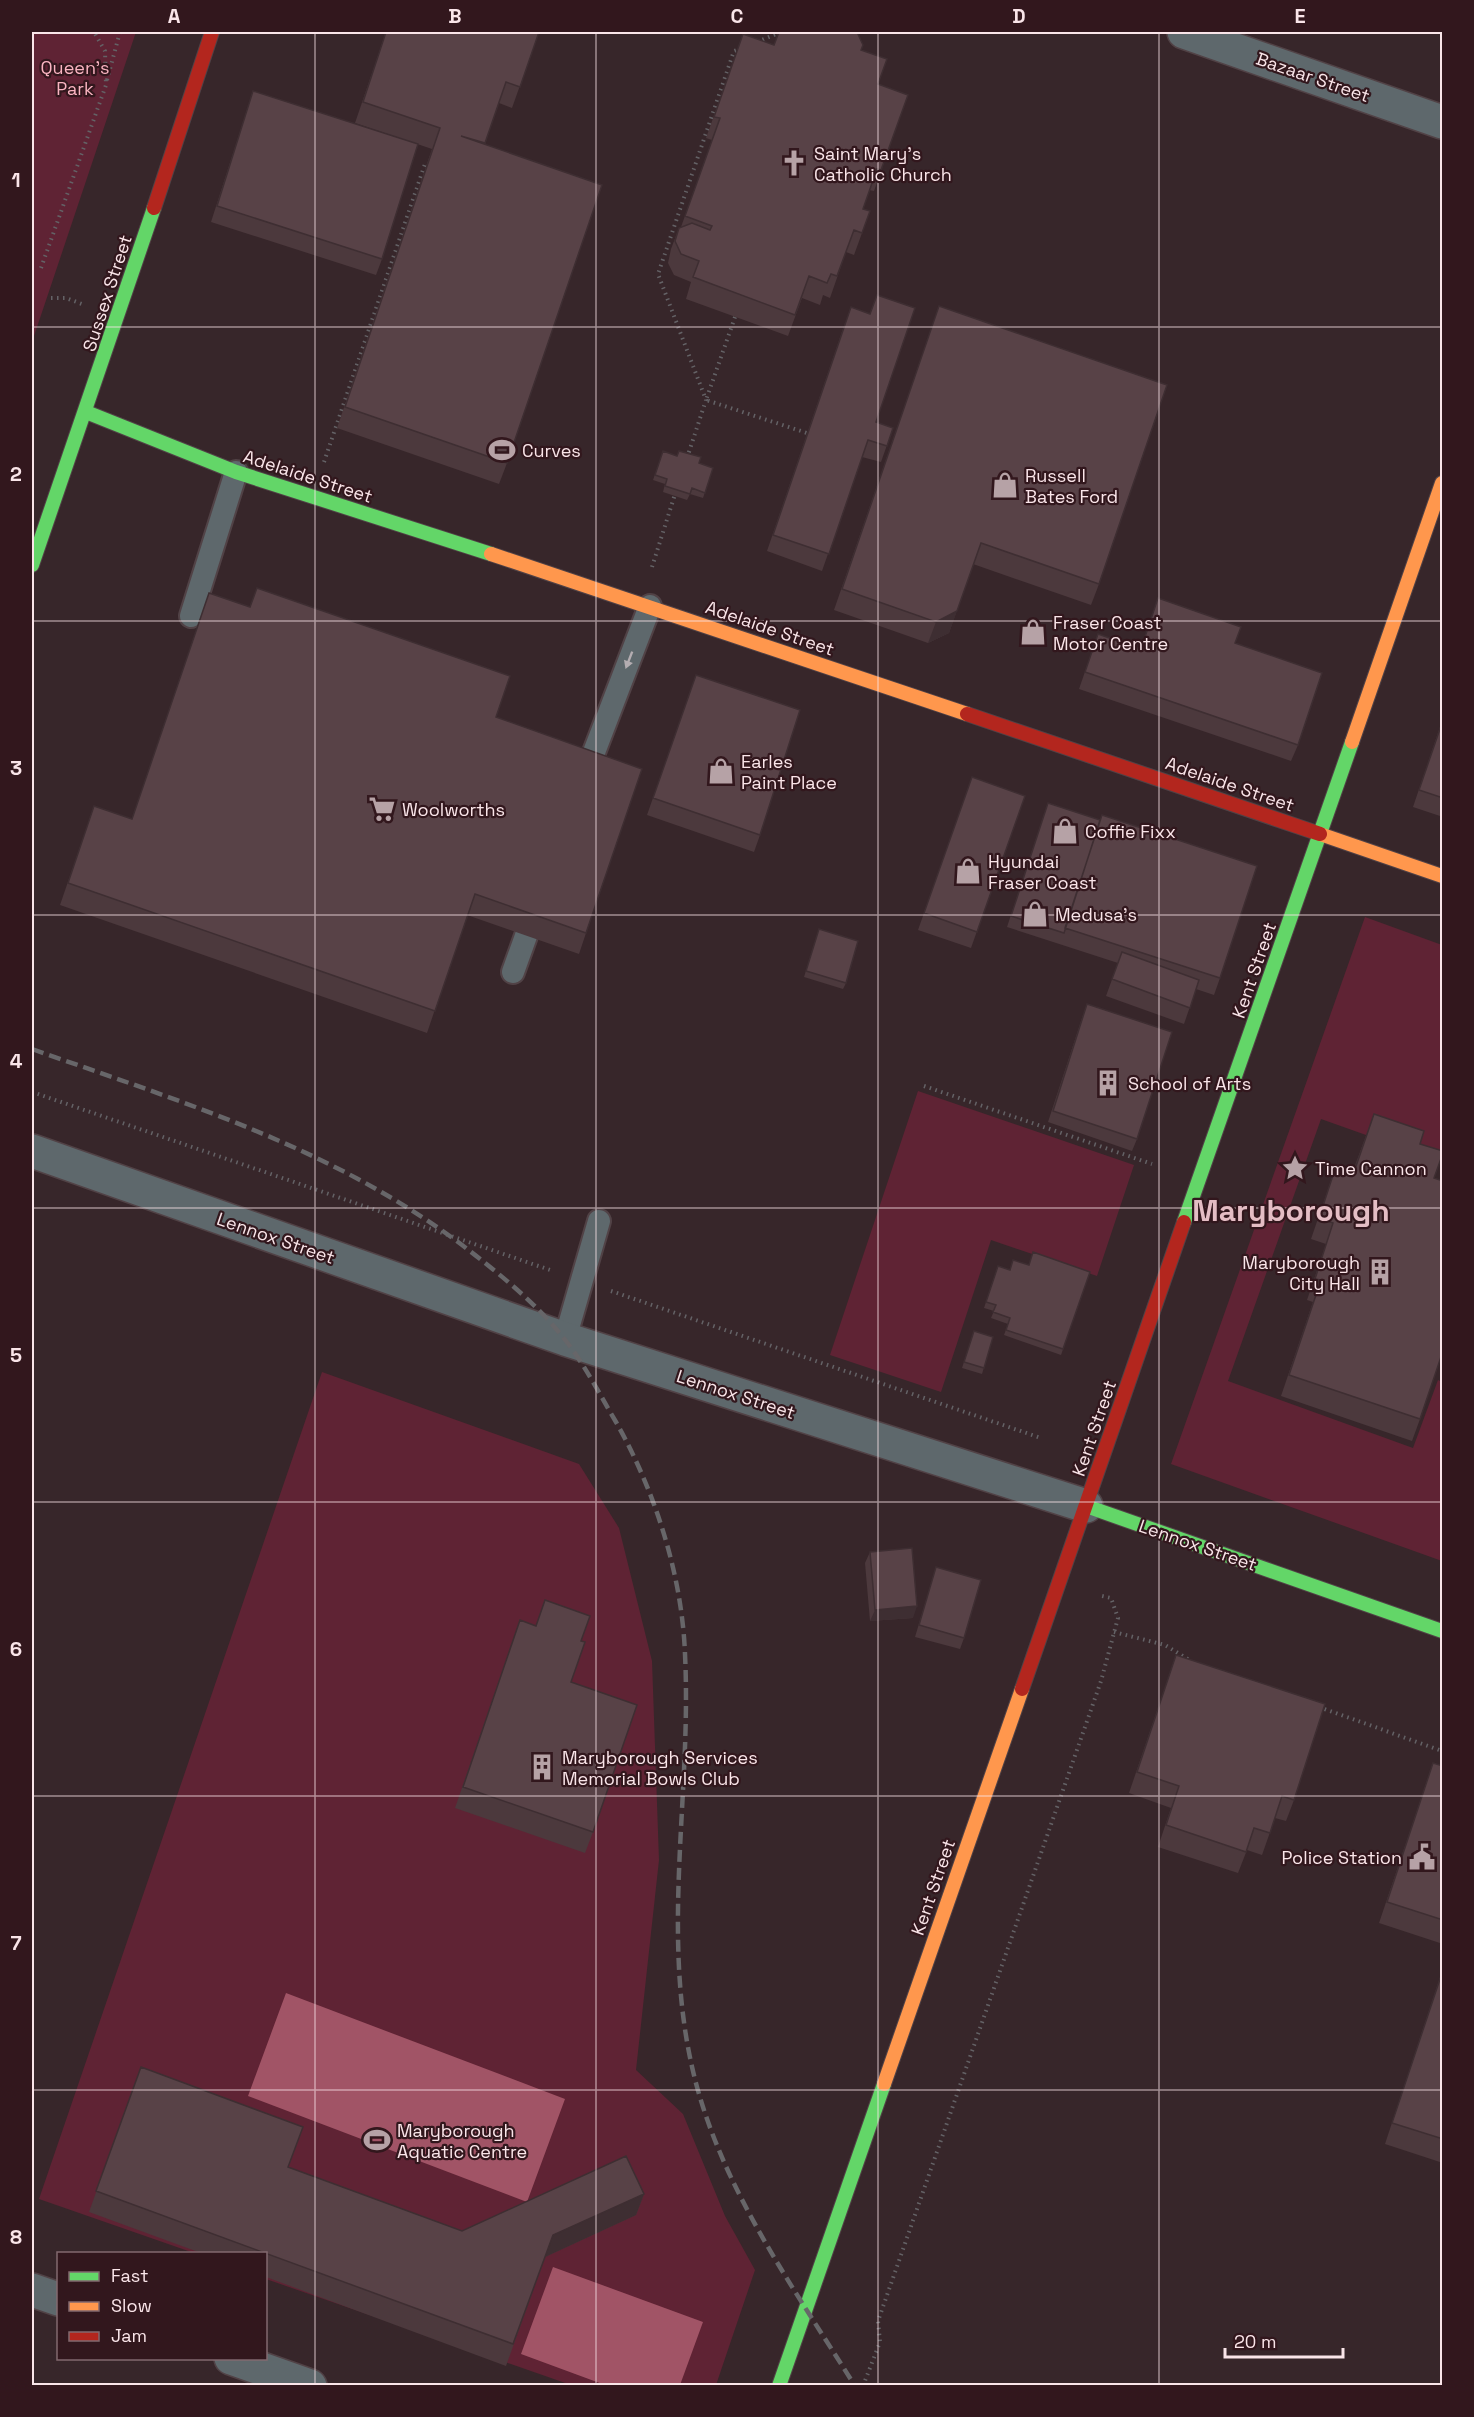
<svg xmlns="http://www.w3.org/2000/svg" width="1474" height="2417" viewBox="0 0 1474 2417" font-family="'Space Grotesk',sans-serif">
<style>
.green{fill:#5f2334}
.water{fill:#a15466}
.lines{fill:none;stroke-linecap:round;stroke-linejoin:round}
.lane-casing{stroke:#514246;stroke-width:26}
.street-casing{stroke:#514246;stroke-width:36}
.fast-casing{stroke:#514246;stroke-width:16}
.slow-casing{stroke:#514246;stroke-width:16}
.jam-casing{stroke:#514246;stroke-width:16}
.path{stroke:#646266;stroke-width:4;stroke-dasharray:1.5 4.5;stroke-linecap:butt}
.lane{stroke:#5e686c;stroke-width:22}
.street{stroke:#5e686c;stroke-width:33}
.fast{stroke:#63d668;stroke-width:14}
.slow{stroke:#ff974d;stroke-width:14}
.jam{stroke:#b3261e;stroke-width:14}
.rail{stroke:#676669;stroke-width:4.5;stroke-dasharray:12 6;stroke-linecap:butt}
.wall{fill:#4c393d}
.shaded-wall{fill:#3e2e32}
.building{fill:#584247;stroke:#3e2e32;stroke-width:1.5}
.oneway{fill:#b4adb1}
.grid{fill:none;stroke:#fae5e9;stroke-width:1.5;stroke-opacity:0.55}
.labels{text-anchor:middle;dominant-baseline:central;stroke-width:4.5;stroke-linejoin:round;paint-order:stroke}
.park-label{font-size:18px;fill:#fab4c1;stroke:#32171d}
.street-label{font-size:18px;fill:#fae5e9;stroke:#32171d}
.poi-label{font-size:18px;fill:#fae5e9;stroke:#32171d;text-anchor:start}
.town-label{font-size:30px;font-weight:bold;fill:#e4bdc4;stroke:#32171d}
.neatline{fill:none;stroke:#fae5e9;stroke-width:2}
.grid-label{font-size:20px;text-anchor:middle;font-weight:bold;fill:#fae5e9}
</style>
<rect width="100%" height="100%" fill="#37262a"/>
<!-- green -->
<path class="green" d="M32 32H136L32 342Z
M1365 917 1442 945V1162L1321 1119 1228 1381 1413 1448 1438 1380 1442 1382V1561L1171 1464Z
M918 1091 1134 1165 1097 1276 991 1240 941 1392 830 1355Z
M322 1372 579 1464 619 1528 652 1661 659 1860 636 2070 683 2114 725 2216 755 2270 716 2385H571L266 2279V2254L194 2253 39 2199Z"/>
<!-- water -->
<path class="water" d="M286 1993 565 2099 527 2202 248 2096Z
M553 2267 703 2322 680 2385H605L521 2354Z"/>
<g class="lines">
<!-- lane casing -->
<g class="lane-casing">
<path id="lane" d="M191 616 236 472
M583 781 650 606
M513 972 536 908
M565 1339 599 1221"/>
</g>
<!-- street casing -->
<g class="street-casing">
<path id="street" d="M1184 32 1442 122
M32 1151 565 1339 1086 1506
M32 2290 58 2299
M231 2358 310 2386"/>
</g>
<!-- fast casing -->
<g class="fast-casing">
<path id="fast" d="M86 412 236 472 491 554
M32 565 154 208
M1184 1222 1352 742
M1086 1506 1442 1631
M779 2386 884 2084"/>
</g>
<!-- slow casing -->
<g class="slow-casing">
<path id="slow" d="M491 554 967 714
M1352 742 1442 483
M1320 834 1442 876
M884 2084 1022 1689"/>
</g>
<!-- jam casing -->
<g class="jam-casing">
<path id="jam" d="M154 208 212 32
M967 714 1320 834
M1022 1689 1184 1222"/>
</g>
<!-- path -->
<path class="path" d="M757 42 781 32
M107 80 120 32
M41 268 106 85 105 51 94 32
M51 298H66L82 304
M735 317 706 400 807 433
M687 458 706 400 658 274 734 51 742 48
M324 462 426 161
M652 567 676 491
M924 1086 1152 1164
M32 1092 553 1271
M611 1291 1041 1438
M1114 1632 1165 1645 1191 1661
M1319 1707 1442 1751
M863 2386 880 2342 878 2321 1101 1681 1118 1618 1111 1598 1102 1596"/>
<!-- lane -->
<use href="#lane" class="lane"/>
<!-- street -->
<use href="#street" class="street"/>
<!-- fast -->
<use href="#fast" class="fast"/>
<!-- slow -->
<use href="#slow" class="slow"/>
<!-- jam -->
<use href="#jam" class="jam"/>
<!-- rail -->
<path class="rail" d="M32 1049C193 1106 350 1153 485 1263 514 1286 543 1311 566 1341 586 1367 600 1395 616 1422 655 1491 682 1575 685 1654 692 1800 658 1943 697 2087 727 2196 795 2290 855 2386"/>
</g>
<!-- wall -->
<path class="wall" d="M386 32H539L512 108 499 103 485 144 507 463 499 484 337 428 432 149 355 123Z
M743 34 774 45 862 50 878 84 908 95 874 191 869 190 863 209 870 211 854 255 846 252 830 298 823 295 820 305 802 298 788 336 686 299 691 282 674 275 668 263 671 249 679 228 681 227 712 140 706 138Z
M253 91 382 259 376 275 211 222Z
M939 306 1099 584 1091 605 973 564 949 633 928 643 834 610Z
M845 323 876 422 893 428 881 462 862 457 822 571 767 551Z
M663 451 713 468 703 498 690 494 687 500 663 492 665 484 653 480Z
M209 593 496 717 586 933 579 954 467 915 427 1033 60 905 94 806 132 819Z
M1158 598 1235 643 1298 745 1291 761 1079 689 1098 634 1141 649Z
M696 675 760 835 754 852 647 815Z
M1443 718V817L1413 807Z
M972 777 1025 796 971 948 918 930Z
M1044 814 1220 978 1214 995 1196 989 1184 1024 1106 996 1118 963 1007 927Z
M819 929 846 983 843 989 804 977Z
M1083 1015 1137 1139 1132 1151 1048 1122Z
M1374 1114 1420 1144 1434 1178 1420 1419 1412 1441 1281 1396 1313 1302 1307 1300 1326 1244 1311 1239 1336 1166 1353 1171Z
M1029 1265 1090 1272 1061 1355 1004 1335 1008 1324 991 1318 994 1311 984 1308 998 1266 1010 1270Z
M974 1331 993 1337 982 1374 962 1368Z
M870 1552 913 1618 870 1621 865 1563Z
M936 1567 964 1638 960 1649 915 1637Z
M520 1620 581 1641 571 1682 593 1832 585 1853 455 1808Z
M1176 1655 1294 1800 1286 1821 1275 1818 1262 1855 1247 1850 1238 1873 1158 1847 1171 1808 1129 1793Z
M1433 1763 1443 1766V1944L1379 1923Z
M1443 1968V2163L1385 2144Z
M141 2067 288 2167 462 2231 644 2194 636 2215 545 2257 506 2366 266 2277V2253H201L89 2212Z"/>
<!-- shaded-wall -->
<path class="shaded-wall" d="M957 611 949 633 928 643 936 622Z
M917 1606 913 1618 870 1621 875 1610Z
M644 2194 636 2215 545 2257 553 2235Z"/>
<!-- building -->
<path class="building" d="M386 32H539L520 87 506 82 485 143 461 136 602 185 507 463 345 407 440 128 363 102Z
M779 32H857L863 45 861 50 887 59 878 84 908 95 881 170 877 169 863 209 870 211 862 233 854 230 837 276 831 274 827 283 809 276 795 315 693 277 699 261 681 254 675 241 679 228 692 223 710 230 712 226 685 216 720 118 714 117 743 34 774 45Z
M253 91 418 144 382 259 217 206Z
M877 295 915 308 876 422 893 428 887 446 868 440 829 554 773 535 851 307 870 314Z
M939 306 1167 385 1099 584 981 543 957 611 936 622 842 589Z
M663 451 677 456 679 451 701 457 699 463 713 468 705 493 692 488 690 494 665 486 667 479 655 475Z
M257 588 510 676 496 717 642 769 586 933 475 894 435 1011 68 883 94 806 132 819 209 593 250 607Z
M1158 598 1241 627 1235 643 1322 673 1298 745 1085 672 1098 634 1141 649Z
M696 675 800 710 760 835 653 798Z
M1443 720V798L1419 790Z
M972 777 1025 796 977 932 924 913Z
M1048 803 1100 820 1064 933 1011 916Z
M1102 815 1257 866 1220 978 1065 928Z
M819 929 858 941 846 983 806 971Z
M1122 952 1199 980 1190 1008 1112 979Z
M1087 1004 1172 1032 1137 1139 1053 1111Z
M1374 1114 1424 1131 1420 1144 1443 1151V1153L1434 1178 1443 1181V1351L1420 1419 1289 1375 1321 1280 1315 1279 1333 1223 1319 1218 1336 1166 1354 1172Z
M1033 1252 1090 1272 1063 1349 1006 1330 1010 1318 993 1312 996 1305 986 1302 998 1266 1010 1270 1013 1260 1029 1265Z
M974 1331 993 1337 984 1368 964 1362Z
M912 1548 917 1606 875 1610 870 1552Z
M936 1567 981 1580 964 1638 919 1625Z
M545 1600 590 1616 581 1641 585 1642 571 1682 637 1705 593 1832 463 1787 520 1620 536 1626Z
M1176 1655 1325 1704 1294 1800 1282 1796 1270 1833 1254 1828 1246 1852 1166 1825 1179 1786 1137 1772Z
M1433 1763 1443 1766V1920L1387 1902Z
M1443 1970V2139L1392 2123Z
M141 2067 303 2127 288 2167 462 2231 626 2156 644 2194 553 2235 513 2344 96 2191Z"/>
<!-- one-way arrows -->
<defs><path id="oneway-solid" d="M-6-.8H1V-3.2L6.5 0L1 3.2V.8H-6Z" transform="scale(1.5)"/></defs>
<use class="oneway" href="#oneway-solid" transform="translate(629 660) rotate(111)"/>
<!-- grid -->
<path class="grid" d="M315 32V2386M596 32V2386M878 32V2386M1159 32V2386M32 327H1442M32 621H1442M32 915H1442M32 1208H1442M32 1502H1442M32 1796H1442M32 2090H1442"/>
<!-- icons -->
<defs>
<g id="church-bare" transform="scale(2.07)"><path d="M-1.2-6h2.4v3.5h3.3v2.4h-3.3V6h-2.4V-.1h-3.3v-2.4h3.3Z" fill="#b6a2a6" stroke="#32171d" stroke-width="2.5" paint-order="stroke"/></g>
<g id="stadium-bare" transform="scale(2.07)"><path d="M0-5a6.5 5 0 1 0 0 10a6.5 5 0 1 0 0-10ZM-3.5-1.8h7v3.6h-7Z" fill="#b6a2a6" stroke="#32171d" stroke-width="2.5" paint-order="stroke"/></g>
<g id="shop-bare" transform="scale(2.07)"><path d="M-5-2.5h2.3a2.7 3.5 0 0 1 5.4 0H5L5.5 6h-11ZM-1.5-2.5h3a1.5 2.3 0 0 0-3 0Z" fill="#b6a2a6" stroke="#32171d" stroke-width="2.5" paint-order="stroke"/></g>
<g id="supermarket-bare" transform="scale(2.07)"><path d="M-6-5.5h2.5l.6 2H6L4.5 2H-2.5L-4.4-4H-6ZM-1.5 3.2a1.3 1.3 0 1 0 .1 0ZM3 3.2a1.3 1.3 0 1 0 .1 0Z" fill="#b6a2a6" stroke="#32171d" stroke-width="2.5" paint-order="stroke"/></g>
<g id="building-bare" transform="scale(2.07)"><path d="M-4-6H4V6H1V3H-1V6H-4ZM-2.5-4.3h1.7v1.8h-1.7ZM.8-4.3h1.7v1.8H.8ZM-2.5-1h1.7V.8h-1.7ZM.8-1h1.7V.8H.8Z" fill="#b6a2a6" stroke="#32171d" stroke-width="2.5" paint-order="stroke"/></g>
<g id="sight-bare" transform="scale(2.07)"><path d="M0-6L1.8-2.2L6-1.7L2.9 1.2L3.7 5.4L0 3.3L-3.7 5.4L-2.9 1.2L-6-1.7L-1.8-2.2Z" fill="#b6a2a6" stroke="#32171d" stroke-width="2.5" paint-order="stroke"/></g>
<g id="civic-bare" transform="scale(2.07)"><path d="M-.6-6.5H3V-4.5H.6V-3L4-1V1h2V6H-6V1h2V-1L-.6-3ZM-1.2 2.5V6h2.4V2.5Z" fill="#b6a2a6" stroke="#32171d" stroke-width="2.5" paint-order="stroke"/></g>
</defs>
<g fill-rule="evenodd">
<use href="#church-bare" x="794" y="163"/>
<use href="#stadium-bare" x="502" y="450"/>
<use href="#shop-bare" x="1005" y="485"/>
<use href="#shop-bare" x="1033" y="632"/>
<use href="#shop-bare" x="721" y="771"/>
<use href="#supermarket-bare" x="382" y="809"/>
<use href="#shop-bare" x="1065" y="831"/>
<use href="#shop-bare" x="968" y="871"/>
<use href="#shop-bare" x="1035" y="914"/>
<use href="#building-bare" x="1108" y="1083"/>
<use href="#sight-bare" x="1295" y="1168"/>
<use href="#building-bare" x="1380" y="1272"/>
<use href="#building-bare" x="542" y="1767"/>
<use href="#civic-bare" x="1422" y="1857"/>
<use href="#stadium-bare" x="377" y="2140"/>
</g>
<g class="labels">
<!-- park labels -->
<g class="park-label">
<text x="75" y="67">Queen's<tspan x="75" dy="21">Park</tspan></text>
</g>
<!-- street labels -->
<g class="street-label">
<text transform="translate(1313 77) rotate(19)">Bazaar Street</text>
<text transform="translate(107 293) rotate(-72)">Sussex Street</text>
<text transform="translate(308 476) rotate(18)">Adelaide Street</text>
<text transform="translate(770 628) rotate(19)">Adelaide Street</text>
<text transform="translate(1230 784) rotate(19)">Adelaide Street</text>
<text transform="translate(1254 970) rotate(-71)">Kent Street</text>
<text transform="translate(276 1238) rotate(19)">Lennox Street</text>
<text transform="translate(736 1394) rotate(18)">Lennox Street</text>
<text transform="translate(1094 1428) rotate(-71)">Kent Street</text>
<text transform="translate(1198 1545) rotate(19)">Lennox Street</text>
<text transform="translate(933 1887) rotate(-71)">Kent Street</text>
</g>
<!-- poi labels -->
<g class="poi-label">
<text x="814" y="153">Saint Mary's<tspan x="814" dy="21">Catholic Church</tspan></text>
<text x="522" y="450">Curves</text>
<text x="1025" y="475">Russell<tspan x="1025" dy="21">Bates Ford</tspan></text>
<text x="1053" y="622">Fraser Coast<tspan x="1053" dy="21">Motor Centre</tspan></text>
<text x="741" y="761">Earles<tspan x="741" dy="21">Paint Place</tspan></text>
<text x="402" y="809">Woolworths</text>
<text x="1085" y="831">Coffie Fixx</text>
<text x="988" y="861">Hyundai<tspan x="988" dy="21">Fraser Coast</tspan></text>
<text x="1055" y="914">Medusa's</text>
<text x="1128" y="1083">School of Arts</text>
<text x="1315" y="1168">Time Cannon</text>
<text x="1360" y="1262" text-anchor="end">Maryborough<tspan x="1360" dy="21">City Hall</tspan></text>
<text x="562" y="1757">Maryborough Services<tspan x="562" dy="21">Memorial Bowls Club</tspan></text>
<text x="1402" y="1857" text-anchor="end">Police Station</text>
<text x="397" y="2130">Maryborough<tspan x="397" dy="21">Aquatic Centre</tspan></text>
</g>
<!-- town labels -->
<g class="town-label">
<text x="1291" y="1210">Maryborough</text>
</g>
</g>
<!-- border -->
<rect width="1474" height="2417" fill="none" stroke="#32171d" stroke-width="66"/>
<!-- legend -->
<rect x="57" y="2252" width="210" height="108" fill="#32171d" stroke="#82696f" stroke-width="1.5"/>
<rect x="69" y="2272" width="30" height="9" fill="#63d668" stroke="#82696f" stroke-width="1.5"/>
<text x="111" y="2282" font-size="18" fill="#fae5e9">Fast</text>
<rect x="69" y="2302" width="30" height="9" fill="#ff974d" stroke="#82696f" stroke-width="1.5"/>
<text x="111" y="2312" font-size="18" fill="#fae5e9">Slow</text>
<rect x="69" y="2332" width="30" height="9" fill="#b3261e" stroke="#82696f" stroke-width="1.5"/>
<text x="111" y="2342" font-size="18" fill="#fae5e9">Jam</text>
<!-- scale -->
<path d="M1225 2348v9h118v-9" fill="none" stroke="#fae5e9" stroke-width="3"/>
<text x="1234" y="2348" font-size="18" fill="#fae5e9" stroke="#32171d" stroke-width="4.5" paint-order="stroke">20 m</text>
<rect x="33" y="33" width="1408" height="2351" class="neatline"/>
<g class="grid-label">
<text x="174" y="23">A</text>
<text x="455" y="23">B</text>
<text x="737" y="23">C</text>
<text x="1019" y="23">D</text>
<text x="1300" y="23">E</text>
<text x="16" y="187">1</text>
<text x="16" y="481">2</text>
<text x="16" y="775">3</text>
<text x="16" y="1068">4</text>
<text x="16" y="1362">5</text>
<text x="16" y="1656">6</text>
<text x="16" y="1950">7</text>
<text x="16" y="2244">8</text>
</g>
</svg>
